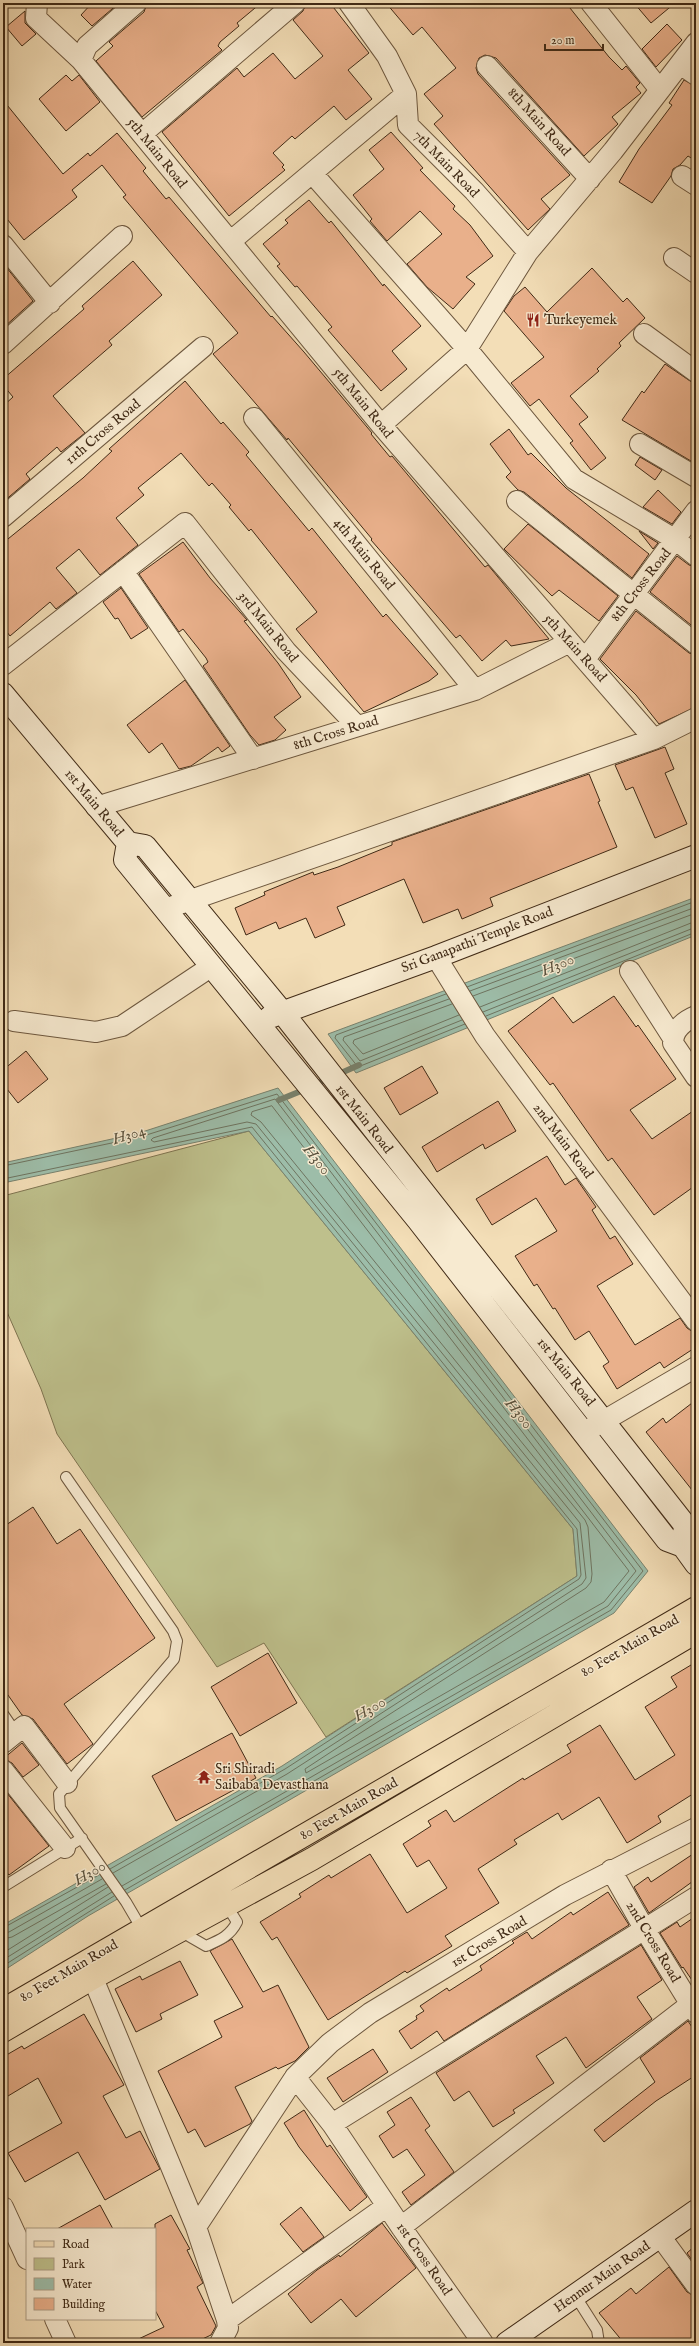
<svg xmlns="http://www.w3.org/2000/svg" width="699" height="2346" viewBox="0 0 699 2346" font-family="'IM FELL English',serif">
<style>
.green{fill:#bec08c;stroke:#7f7551}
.water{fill:#9dbda9;stroke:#78826e}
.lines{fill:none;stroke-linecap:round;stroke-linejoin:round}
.shore{stroke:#6e7460;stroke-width:1}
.stream{stroke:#78826e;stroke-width:6}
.building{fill:#e9b08b;stroke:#402a16}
.lane-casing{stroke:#6d573e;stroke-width:12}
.street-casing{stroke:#6d573e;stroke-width:22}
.secondary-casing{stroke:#402a16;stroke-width:24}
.primary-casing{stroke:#402a16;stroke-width:24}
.lane{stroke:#f7ead0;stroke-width:10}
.street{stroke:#f7ead0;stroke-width:20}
.secondary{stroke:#f7ead0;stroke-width:22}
.primary{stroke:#f3deb7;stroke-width:22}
.labels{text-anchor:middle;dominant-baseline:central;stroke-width:3;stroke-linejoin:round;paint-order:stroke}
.street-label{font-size:14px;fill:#402a16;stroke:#f7ead0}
.poi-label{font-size:14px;fill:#402a16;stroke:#f7ead0;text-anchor:start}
.water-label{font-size:15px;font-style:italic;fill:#574f3b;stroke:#f7ead0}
</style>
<rect width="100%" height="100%" fill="#f3deb7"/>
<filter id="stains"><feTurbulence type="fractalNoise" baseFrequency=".005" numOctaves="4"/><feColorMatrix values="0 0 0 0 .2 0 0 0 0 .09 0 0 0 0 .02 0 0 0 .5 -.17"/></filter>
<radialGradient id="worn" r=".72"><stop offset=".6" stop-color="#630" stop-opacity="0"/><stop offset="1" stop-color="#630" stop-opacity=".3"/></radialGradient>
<!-- green -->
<path class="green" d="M249 1131 573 1529 577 1576 326 1737 264 1643 217 1667 57 1434 41 1389 3 1303V1196Z"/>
<!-- water -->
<path class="water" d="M696 897V935L356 1073 328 1034Z
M278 1088 648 1571 614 1613 88 1916 3 1971V1925L282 1766 577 1576 573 1529 249 1131 3 1183V1163L139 1133Z"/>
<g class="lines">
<!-- shore -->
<path class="shore" d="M467 987 696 901
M470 991 696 907
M446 994 336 1035 335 1038 358 1067 465 1024
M473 996 696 913
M449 999 344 1037 343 1040 360 1061 462 1020
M452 1004 354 1040 353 1043 363 1054 459 1015
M480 1007 696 921
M483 1012 696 927
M486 1016 696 932
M272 1106 629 1571 604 1602 306 1773 305 1769 334 1750 586 1588 591 1582 592 1574 588 1527 585 1520 261 1122 251 1115 252 1112Z
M3 1166 140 1137 277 1094 643 1571 611 1610 125 1890
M3 1179 252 1127 577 1529 581 1575 579 1579 285 1769 110 1869
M113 1873 287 1774 582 1584 586 1578 580 1523 256 1124 247 1122 154 1142 151 1140 153 1138 275 1099 636 1571 608 1606 122 1886
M3 1928 99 1875
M3 1933 9 1932 102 1879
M3 1939 12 1937 106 1884
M3 1953 108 1887
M3 1960 112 1892
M3 1966 114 1896"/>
<!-- stream -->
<path class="stream" d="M314 1085 359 1065
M279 1100 306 1089"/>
</g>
<!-- building -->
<path class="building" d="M92 3H119L92 26 81 15Z
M147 3H261L237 23 239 26 220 42 218 46 222 50 142 117 96 61 113 46 109 42 144 12Z
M306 3H330L369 53 348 70 372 99 346 120 334 106 295 139 292 136 273 153 284 165 282 167 285 170 229 216 162 132 237 68 244 77 273 53 295 79 323 56 293 20 303 11Z
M386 3H566L609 57 622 70 626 66 640 83 636 87 641 93 612 117 618 124 584 156 496 58 485 55 479 58 476 68 478 74 570 175 541 199 550 209 528 230 434 124 443 116 424 94 456 68 422 27 413 35Z
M634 3H675L651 23Z
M25 11V23L36 34 22 46 6 27Z
M667 24 682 40 656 67 642 49Z
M66 75 72 81 79 75 100 102 66 131 39 99Z
M684 80 696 86V161L688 156 680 165 673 169 671 176 652 203 619 182 639 149 672 105 669 103Z
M3 100 63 174 88 153 90 156 117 133 146 168 143 171 166 199 169 197 271 317 272 316 304 352 372 433 371 434 390 457 392 456 485 567 488 565 549 639 511 646 506 640 482 661 460 635 456 638 371 540 372 539 288 438 287 440 213 354 238 333 123 197 126 195 102 165 72 190 77 197 24 240 3 214Z
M391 132 423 168 420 170 455 206 453 209 470 225 493 256 466 277 475 284 453 309 427 287 407 264 442 234 420 211 387 241 370 221 372 219 353 195 384 169 369 150Z
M309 200 329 223 331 221 383 286 384 284 421 326 392 351 407 369 381 391 328 330 332 327 297 286 295 287 277 266 280 264 263 244 288 223 285 220Z
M133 261 162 295 109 341 112 345 53 396 85 433 61 452 57 447 26 474 30 479 3 502V406L13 397 3 385V379L84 309 82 306Z
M3 263 33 301 3 328Z
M592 268 623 302 627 298 645 318 619 343 621 346 597 369 599 371 570 396 588 417 579 424 606 458 591 470 570 443 573 441 539 399 530 406 511 383 544 357 504 311 514 296 525 287 547 312Z
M665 364 696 385V464L622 420 642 391 644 393Z
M185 381 221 424 223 422 249 452 246 455 309 531 312 528 383 617 386 614 438 674 429 681 364 712 296 629 317 612 251 529 249 531 229 507 231 505 212 483 209 486 181 453 138 488 144 495 116 518 138 545 100 575 79 549 56 568 77 593 56 609 50 602 10 636 3 627V543L83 478 112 451 109 449Z
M509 429 528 455 531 453 566 488 649 554 632 578 524 492 518 490 506 477 511 472 490 444Z
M640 457 662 470 655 480 635 465Z
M658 490 681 512 672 524 643 507Z
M528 524 618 596 599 621 559 590 552 596 504 549Z
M639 531 658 543 653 549Z
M183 542 210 578 247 620 244 621 278 663 301 697 274 717 286 730 275 740 259 745 250 735 203 666 208 662 206 658 183 629 179 632 139 574Z
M677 556 689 565 696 567V629L650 592Z
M121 588 148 628 131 639 118 618 115 619 103 602Z
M636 611 689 653 696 655V707L659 724 636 695 600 659Z
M185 680 230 746 222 752 218 747 191 766 179 769 162 743 149 753 127 725Z
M665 747 674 769 665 773 687 824 655 838 633 787 626 790 615 765Z
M589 774 600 801 598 802 617 847 490 898 493 906 462 919 458 909 423 923 404 879 337 907 345 925 315 938 306 918 279 929 276 922 246 935 235 908 265 895 264 892 313 872 314 875 338 867 392 845V842Z
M614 996 636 1027 638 1025 676 1079 630 1110 652 1139 696 1109V1185L654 1215 612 1158 608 1161 553 1083 550 1085 508 1031 553 997 573 1023Z
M26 1051 48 1079 18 1103 3 1084V1070Z
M422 1066 438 1093 400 1115 384 1088Z
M498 1101 516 1131 485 1149 483 1144 437 1172 422 1147Z
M547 1156 565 1185 576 1178 596 1207 592 1210 610 1239 615 1236 633 1264 597 1286 635 1345 680 1318 687 1328 696 1334V1347L664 1368 660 1362 617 1389 603 1366 609 1362 589 1331 575 1340 555 1308 553 1309 537 1284 534 1286 515 1256 557 1231 536 1198 492 1225 476 1199Z
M696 1400V1495L646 1432 663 1418 666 1423Z
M33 1507 57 1544 80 1529 155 1638 64 1704 93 1744 67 1764 33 1719 22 1715 3 1688V1527Z
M268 1653 297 1703 240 1736 211 1687Z
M696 1662V1792L658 1816 661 1822 627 1843 599 1797 562 1820 558 1813 514 1840 517 1844 478 1869 499 1903 445 1936 452 1946 407 1973 405 1971 328 2020 277 1937 272 1940 260 1922 301 1897 299 1894 329 1875 331 1878 370 1854 407 1913 447 1888 429 1860 417 1867 403 1844 431 1826 428 1821 446 1810 454 1822 523 1778 524 1780 571 1752 567 1745 600 1725 635 1780 675 1755 645 1707 677 1687 671 1677Z
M232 1733 256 1778 176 1821 152 1776Z
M22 1743 39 1765 23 1777 12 1763 3 1759Z
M3 1788 49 1846 9 1875 3 1868Z
M696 1852V1879L649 1913 634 1887 648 1877 651 1882Z
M608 1892 629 1925 444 2041 437 2031 411 2049 399 2031 417 2019 416 2016 424 2011 420 2006 447 1988 449 1991 482 1970 480 1966 514 1943 512 1941 527 1932 532 1939 571 1912 573 1915Z
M696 1916V1986L683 1967 682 1968 660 1933 677 1922 680 1927Z
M232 1939 263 1992 278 1985 309 2047 295 2061 278 2069 276 2067 235 2087 252 2121 250 2124 205 2147 195 2129 188 2133 158 2071 222 2037 214 2021 243 2007 210 1951Z
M641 1945 662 1980 637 1997 652 2019 586 2068 566 2037 536 2056 554 2083 513 2110 515 2113 493 2127 469 2091 454 2101 436 2073Z
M180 1961 198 1995 160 2014 162 2019 136 2032 115 1989 140 1976 142 1980Z
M84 2014 124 2085 103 2096 126 2138 140 2131 160 2169 105 2200 78 2152 25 2182 8 2153 62 2123 38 2078 3 2099V2057L22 2046 24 2049Z
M688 2021 696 2033V2075L656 2101 604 2142 594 2130 655 2082 640 2058Z
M373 2049 388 2072 343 2102 327 2078Z
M411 2097 430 2126 425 2130 454 2172 411 2205 402 2192 425 2175 407 2149 393 2158 379 2136 395 2125 387 2112Z
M304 2110 327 2147 330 2145 367 2197 350 2211 299 2147 284 2123Z
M100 2205 113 2229H57Z
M301 2207 324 2237 303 2252 280 2224Z
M171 2215 190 2249 187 2250 203 2283 197 2287 216 2326 211 2335 194 2343H130L164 2327 155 2310V2224Z
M382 2223 416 2268 356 2317 341 2299 311 2323 288 2294 317 2270 339 2255 340 2257Z
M696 2245V2266L687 2253Z
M669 2267 687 2292 696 2296V2336L687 2343H624L599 2313 631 2288 636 2294Z"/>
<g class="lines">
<!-- lane casing -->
<g class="lane-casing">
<path id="lane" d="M66 1477 173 1631 177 1641 174 1659 59 1794 60 1808 126 1902 143 1931
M3 1714 16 1733
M3 1887 82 1838
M180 1931 206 1946C220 1940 230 1936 237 1922L227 1906
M576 2297 597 2330 599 2343"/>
</g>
<!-- street casing -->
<g class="street-casing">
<path id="street" d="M37 3 36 18 81 60 381 425 654 739
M349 3 387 56 406 94 408 125 474 191 528 252
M591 3 660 90
M81 60 87 46 136 3
M680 64 696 75
M487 66 590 179
M142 134 295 3
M312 173 467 349 574 479 676 540 696 556
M682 176 696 185
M231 241 406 94
M3 245 50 303
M674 258 696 273
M644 334 696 372
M3 344 122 236
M254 418 475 690
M381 425 467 349 528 252 613 151 696 43
M640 444 696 477
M517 501 696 644
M3 517 203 347
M123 571 253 759
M586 658 696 511
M3 665 185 523 286 651 357 726
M96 807 475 690 568 643
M165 909 654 739 696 718
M436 957 485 1036 696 1321
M630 971 673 1038
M696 1016C684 1021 673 1030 673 1043L696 1077
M14 1021 96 1032 122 1026 212 966
M583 1433 696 1367
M3 1743 24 1726 67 1783
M3 1770 65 1848
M611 1870 645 1930 696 2013
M87 1964 196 2227 227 2320 228 2328 220 2343
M295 2077 332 2124 401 2227 483 2343
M332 2124 696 1897
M3 2207 27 2259
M196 2227 295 2077 330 2043 370 2013 565 1895 696 1828
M401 2227 691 2004
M660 2236 696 2285
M55 2319 66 2343
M227 2320 387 2206"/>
</g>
<!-- secondary casing -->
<g class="secondary-casing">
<path id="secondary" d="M3 694 128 843 145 846 282 1012 685 1525 683 1546 696 1564
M128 843 125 860 418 1220 667 1540 683 1546
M270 1017 436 957 696 856
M507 2343 696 2211"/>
</g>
<!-- primary casing -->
<g class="primary-casing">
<path id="primary" d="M3 2010 696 1608
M3 2031 93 1978 312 1859 696 1632"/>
</g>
<!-- lane -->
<use href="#lane" class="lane"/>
<!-- street -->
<use href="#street" class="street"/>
<!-- secondary -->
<use href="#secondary" class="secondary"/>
<!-- primary -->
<use href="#primary" class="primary"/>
</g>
<!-- icons -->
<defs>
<g id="restaurant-bare" transform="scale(1.08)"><path d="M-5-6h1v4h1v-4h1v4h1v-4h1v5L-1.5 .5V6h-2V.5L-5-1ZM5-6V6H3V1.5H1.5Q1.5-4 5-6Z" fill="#8f2418" stroke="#f7ead0" stroke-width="2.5" paint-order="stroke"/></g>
<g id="temple-bare" transform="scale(1.08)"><path d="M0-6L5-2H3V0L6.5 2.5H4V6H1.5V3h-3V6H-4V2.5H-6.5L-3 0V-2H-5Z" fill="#8f2418" stroke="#f7ead0" stroke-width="2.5" paint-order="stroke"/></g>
</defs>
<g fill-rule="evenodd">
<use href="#restaurant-bare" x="533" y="320"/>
<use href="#temple-bare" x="204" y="1777"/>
</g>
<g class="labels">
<!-- street labels -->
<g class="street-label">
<text transform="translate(539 122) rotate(48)">8th Main Road</text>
<text transform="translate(157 153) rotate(51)">5th Main Road</text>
<text transform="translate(446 164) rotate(46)">7th Main Road</text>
<text transform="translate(363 403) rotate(51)">5th Main Road</text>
<text transform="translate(103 432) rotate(-40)">11th Cross Road</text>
<text transform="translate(364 554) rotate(51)">4th Main Road</text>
<text transform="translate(641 585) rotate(-52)">8th Cross Road</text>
<text transform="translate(268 627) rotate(51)">3rd Main Road</text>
<text transform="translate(575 648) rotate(48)">5th Main Road</text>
<text transform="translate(336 733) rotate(-17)">8th Cross Road</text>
<text transform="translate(94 803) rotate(50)">1st Main Road</text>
<text transform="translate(477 940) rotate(-21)">Sri Ganapathi Temple Road</text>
<text transform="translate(364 1119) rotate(52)">1st Main Road</text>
<text transform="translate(563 1141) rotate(53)">2nd Main Road</text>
<text transform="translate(566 1372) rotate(51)">1st Main Road</text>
<text transform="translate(630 1646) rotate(-30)">80 Feet Main Road</text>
<text transform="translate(349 1809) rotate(-30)">80 Feet Main Road</text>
<text transform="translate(489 1942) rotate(-31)">1st Cross Road</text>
<text transform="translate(653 1942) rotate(59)">2nd Cross Road</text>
<text transform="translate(69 1971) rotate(-30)">80 Feet Main Road</text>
<text transform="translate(424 2259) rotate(55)">1st Cross Road</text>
<text transform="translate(602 2277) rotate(-35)">Hennur Main Road</text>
</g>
<!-- poi labels -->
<g class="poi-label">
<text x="544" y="320">Turkeyemek</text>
<text x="215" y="1769">Sri Shiradi<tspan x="215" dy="16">Saibaba Devasthana</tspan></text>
</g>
<!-- water labels -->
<g class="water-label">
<text transform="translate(558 965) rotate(-23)">H300</text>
<text transform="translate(129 1135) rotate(-17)">H304</text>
<text transform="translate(317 1160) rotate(51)">H300</text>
<text transform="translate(519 1414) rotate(51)">H300</text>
<text transform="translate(370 1709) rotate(-30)">H300</text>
<text transform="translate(90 1873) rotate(-30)">H300</text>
</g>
</g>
<!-- margin -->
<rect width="699" height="2346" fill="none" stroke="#f3deb7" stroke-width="16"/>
<rect x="4" y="4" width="691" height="2338" fill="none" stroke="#402a16" stroke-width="2"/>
<rect x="8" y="8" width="683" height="2330" fill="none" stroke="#402a16"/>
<!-- legend -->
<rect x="26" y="2228" width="130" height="92" fill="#f7ead0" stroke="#ae9d86"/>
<rect x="34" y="2241" width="20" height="6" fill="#f3deb7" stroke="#ae9d86"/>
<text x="62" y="2248" font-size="12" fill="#402a16">Road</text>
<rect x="34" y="2258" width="20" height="12" fill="#bec08c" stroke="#ae9d86"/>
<text x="62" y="2268" font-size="12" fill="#402a16">Park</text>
<rect x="34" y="2278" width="20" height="12" fill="#9dbda9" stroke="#ae9d86"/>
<text x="62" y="2288" font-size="12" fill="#402a16">Water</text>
<rect x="34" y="2298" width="20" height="12" fill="#e9b08b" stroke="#ae9d86"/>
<text x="62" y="2308" font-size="12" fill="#402a16">Building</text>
<!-- scale -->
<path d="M545 44v6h58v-6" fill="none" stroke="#402a16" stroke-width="2"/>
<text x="551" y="44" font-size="12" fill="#402a16" stroke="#f7ead0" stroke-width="3" paint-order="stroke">20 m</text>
<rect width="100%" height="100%" filter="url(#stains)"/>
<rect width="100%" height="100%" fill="url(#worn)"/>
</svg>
